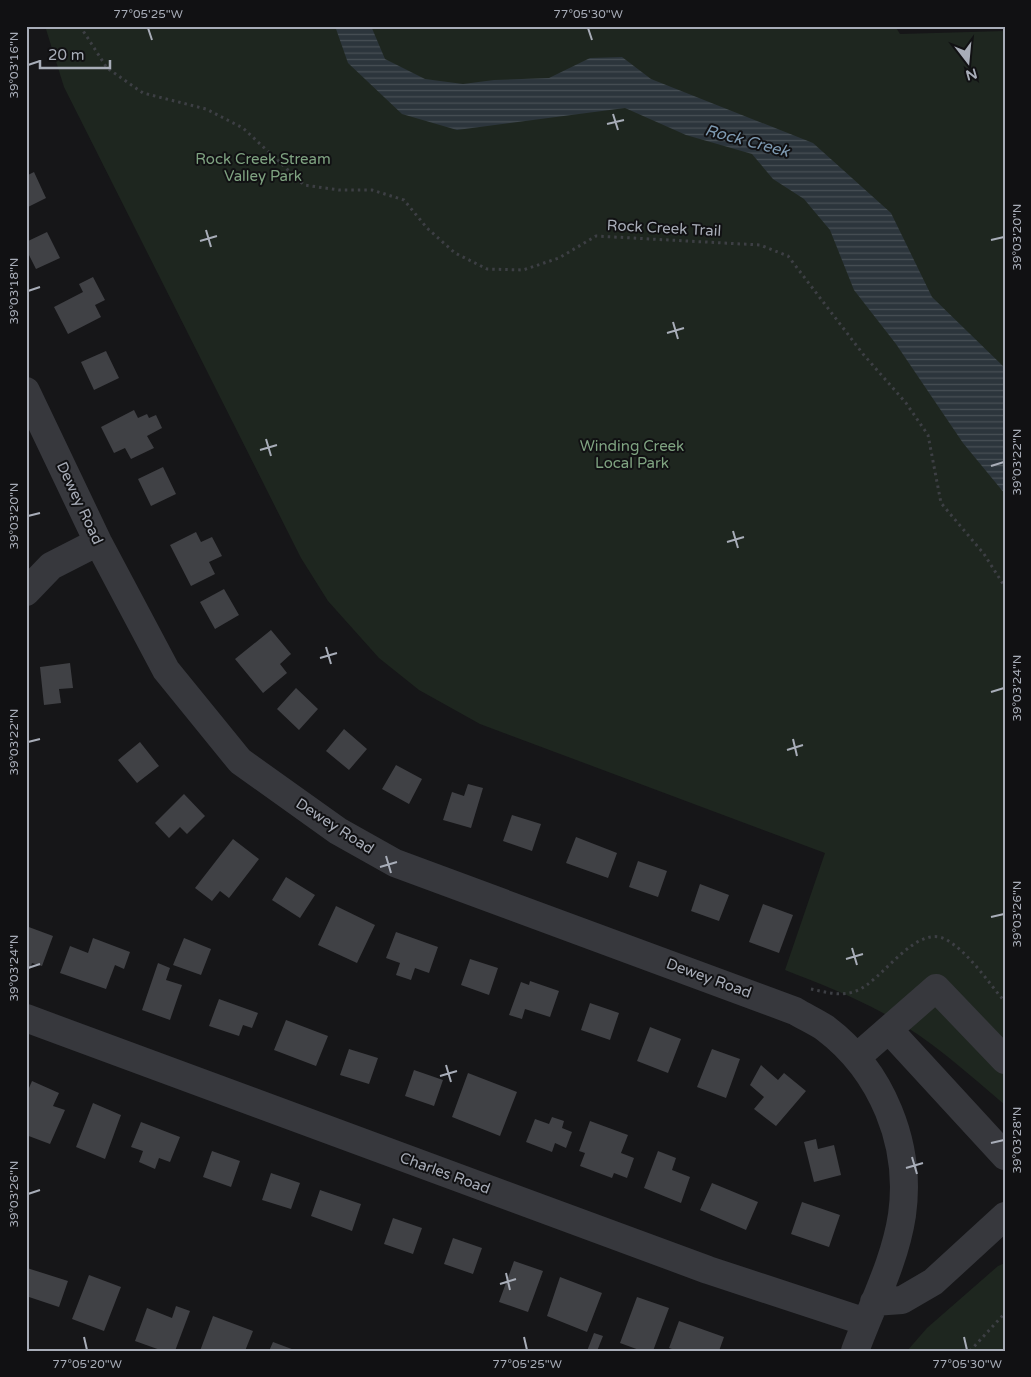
<svg xmlns="http://www.w3.org/2000/svg" width="1031" height="1377" viewBox="0 0 1031 1377" font-family="'Varela Round',sans-serif">
<style>
.green{fill:#1e261f}
.water{fill:url(#water-rules)}
.building{fill:#404145}
.lines{fill:none;stroke-linecap:round;stroke-linejoin:round}
.path{stroke:#3d3f44;stroke-width:3;stroke-dasharray:2.5 4;stroke-linecap:butt}
.minor{stroke:#37383d;stroke-width:28}
.ticks{fill:none;stroke:#a8adb8;stroke-width:2}
.labels{text-anchor:middle;dominant-baseline:central;stroke-width:4;stroke-linejoin:round;paint-order:stroke}
.park-label{font-size:15px;fill:#7fa381;stroke:#111113}
.street-label{font-size:15px;fill:#a8adb8;stroke:#111113}
.water-label{font-size:16px;font-style:italic;fill:#7f9bb3;stroke:#111113}
.neatline{fill:none;stroke:#a8adb8;stroke-width:2}
.ticks-label{font-size:12px;text-anchor:middle;fill:#a8adb8}
</style>
<defs>
<pattern id="water-rules" width="6" height="5" patternUnits="userSpaceOnUse" patternTransform="scale(1.25)"><rect width="6" height="5" fill="#2c353c"/><path d="M0 2.5h6" fill="none" stroke="#485056"/></pattern>
</defs>
<rect width="100%" height="100%" fill="#161618"/>
<!-- green -->
<path class="green" d="M45 26H895L900 34 1005 31V1105C966 1072 928 1037 883 1013 852 996 818 983 785 970L825 853 480 724 419 690 379 658 328 601 301 558 64 87Z
M1005 1263V1351H907L927 1328 998 1266Z"/>
<!-- water -->
<path class="water" d="M335 26H371L385 59 425 79 463 84 494 80 549 78 590 58 622 57 651 79 813 143 891 213 932 297 1005 368V494L963 443 896 344 854 290 830 230 804 199 773 179 752 154 686 135 625 108 457 130 402 114 348 63Z"/>
<!-- building -->
<path class="building" d="M34 172 46 198 26 208V176Z
M47 232 60 258 36 269 26 249V242Z
M93 277 105 300 95 305 101 317 68 334 54 307 83 292 79 284Z
M106 351 119 378 94 390 81 362Z
M134 410 138 418 147 414 149 418 156 415 162 428 147 436 154 448 131 459 125 448 114 453 101 427Z
M163 467 176 494 151 506 138 479Z
M196 532 201 542 212 537 222 556 209 562 215 574 191 586 170 545Z
M224 589 239 615 215 629 200 602Z
M271 630 291 654 280 664 287 673 263 693 235 659Z
M70 663 73 688 59 689 61 703 44 705 40 667Z
M296 688 318 709 299 730 277 709Z
M344 729 367 749 349 770 326 751Z
M140 742 159 766 137 783 118 760Z
M396 765 422 779 409 804 382 789Z
M468 784 483 788 471 828 443 820 452 792 464 796Z
M184 794 205 816 187 834 180 827 169 838 155 823Z
M512 815 541 824 532 851 503 841Z
M576 837 617 853 608 878 566 863Z
M233 839 259 859 229 898 220 891 212 901 195 888Z
M638 861 667 871 658 897 629 887Z
M286 877 315 895 300 918 272 900Z
M700 884 729 895 719 921 691 911Z
M763 904 793 915 779 953 749 942Z
M336 906 375 925 357 963 318 945Z
M26 926 53 936 42 966 32 963 30 969 26 968Z
M396 932 438 947 429 973 415 968 411 980 396 975 400 963 386 958Z
M93 938 130 952 124 969 115 965 106 989 60 973 70 946 88 953Z
M184 938 211 949 201 975 173 965Z
M470 959 498 968 489 995 461 985Z
M158 963 170 968 166 980 182 985 170 1020 142 1010Z
M530 981 559 991 550 1017 525 1009 522 1019 509 1015 521 982 529 985Z
M219 999 258 1013 252 1028 243 1025 239 1036 209 1026Z
M590 1003 619 1013 610 1040 581 1030Z
M286 1020 328 1036 316 1066 274 1050Z
M650 1027 681 1039 668 1073 637 1061Z
M349 1049 378 1058 369 1084 340 1075Z
M712 1049 740 1059 726 1098 697 1087Z
M761 1065 778 1080 784 1073 806 1091 776 1126 754 1109 764 1097 750 1085Z
M414 1070 443 1080 434 1106 405 1096Z
M468 1073 517 1092 500 1136 452 1117Z
M32 1081 59 1093 53 1106 65 1110 50 1144 26 1135V1095Z
M93 1103 121 1115 105 1159 76 1147Z
M552 1117 564 1121 562 1128 572 1132 566 1148 555 1143 552 1152 526 1142 535 1119 549 1124Z
M590 1121 628 1135 621 1153 634 1158 627 1178 614 1173 612 1178 580 1166 585 1153 579 1151Z
M141 1122 180 1137 170 1162 159 1158 155 1169 139 1162 143 1151 131 1147Z
M816 1139 818 1149 834 1145 841 1175 814 1182 804 1142Z
M212 1151 240 1161 231 1187 203 1177Z
M658 1151 676 1158 672 1170 690 1177 681 1203 644 1188Z
M271 1173 300 1183 291 1209 262 1200Z
M712 1183 758 1202 746 1230 700 1210Z
M320 1190 361 1204 352 1231 311 1216Z
M802 1202 840 1215 829 1247 791 1234Z
M393 1218 422 1228 413 1254 384 1244Z
M453 1238 482 1248 473 1274 444 1264Z
M514 1261 543 1271 528 1312 499 1302Z
M27 1268 68 1281 59 1307 26 1296Z
M89 1275 121 1287 104 1331 72 1319Z
M560 1277 602 1293 587 1332 547 1316Z
M637 1297 669 1308 653 1351H642L620 1343Z
M176 1306 190 1311 175 1351H163L135 1341 147 1308 172 1318Z
M213 1316 253 1331 245 1351H200Z
M679 1321 724 1337 719 1351H678L669 1348Z
M594 1333 603 1336 597 1351H587Z
M273 1342 297 1351H269Z"/>
<g class="lines">
<!-- path -->
<path class="path" d="M80 26 107 68 143 93 206 109 243 128 304 185 339 190H372L404 200 427 228 455 253 487 269 523 270 559 258 596 236 760 245 788 256 863 354 906 403 928 435 941 503 984 554 1005 587
M811 989C825 992 841 997 856 991 883 981 916 922 947 940 970 954 988 982 1005 1002
M970 1351 1005 1313"/>
<!-- minor -->
<path class="minor" d="M26 391 98 542 166 670 240 761 338 831 395 863 795 1011C805 1017 816 1022 825 1028 882 1071 912 1144 902 1215 895 1262 871 1307 855 1351
M26 592 51 566 98 542
M26 1018 708 1270 866 1322
M890 1031 1005 1156
M857 1057 936 988 1005 1060
M874 1302 902 1300 933 1282 1005 1216"/>
</g>
<!-- ticks -->
<path class="ticks" d="M148 28 152 40M588 28 592 40M28 65 40 61M613 114 618 130M607 124 624 120M206 230 211 247M991 240 1004 237M200 241 217 236M28 291 40 287M673 322 678 339M667 333 684 328M266 439 271 456M260 450 277 445M991 466 1004 462M28 516 40 513M733 531 738 548M727 542 744 537M326 647 331 664M320 658 337 653M991 692 1004 688M793 739 797 756M28 742 40 739M787 750 803 745M386 856 391 873M380 867 397 862M991 917 1004 914M852 948 857 965M846 959 863 954M28 968 40 964M446 1065 451 1082M440 1076 457 1071M991 1143 1004 1140M912 1157 917 1174M906 1168 923 1163M28 1194 40 1190M506 1273 510 1290M500 1284 516 1279M84 1337 87 1350M524 1337 527 1350M964 1337 967 1350"/>
<g class="labels">
<!-- park labels -->
<g class="park-label">
<text x="263" y="159">Rock Creek Stream<tspan x="263" dy="17">Valley Park</tspan></text>
<text x="632" y="446">Winding Creek<tspan x="632" dy="17">Local Park</tspan></text>
</g>
<!-- street labels -->
<g class="street-label">
<text transform="translate(664 228) rotate(3)">Rock Creek Trail</text>
<text transform="translate(80 503) rotate(65)">Dewey Road</text>
<text transform="translate(335 826) rotate(33)">Dewey Road</text>
<text transform="translate(709 978) rotate(20)">Dewey Road</text>
<text transform="translate(445 1173) rotate(20)">Charles Road</text>
</g>
<!-- water labels -->
<g class="water-label">
<text transform="translate(747 141) rotate(15)">Rock Creek</text>
</g>
</g>
<!-- border -->
<rect width="1031" height="1377" fill="none" stroke="#111113" stroke-width="55"/>
<!-- north arrow -->
<g transform="translate(968 62) rotate(164)" stroke="#111113" stroke-width="4" paint-order="stroke">
<path d="M0-4L9 19L0 12L-9 19Z" fill="#a8adb8"/>
<text y="-8" font-size="14" font-weight="bold" text-anchor="middle" fill="#a8adb8">N</text>
</g>
<!-- scale -->
<path d="M40 60v8h70v-8" fill="none" stroke="#a8adb8" stroke-width="2.5"/>
<text x="48" y="60" font-size="15" fill="#a8adb8" stroke="#111113" stroke-width="4" paint-order="stroke">20 m</text>
<rect x="28" y="28" width="976" height="1322" class="neatline"/>
<g class="ticks-label">
<text x="148" y="18">77°05'25"W</text>
<text x="588" y="18">77°05'30"W</text>
<text transform="translate(14 65) rotate(-90)" y="4">39°03'16"N</text>
<text transform="translate(1017 237) rotate(-90)" y="4">39°03'20"N</text>
<text transform="translate(14 291) rotate(-90)" y="4">39°03'18"N</text>
<text transform="translate(1017 462) rotate(-90)" y="4">39°03'22"N</text>
<text transform="translate(14 516) rotate(-90)" y="4">39°03'20"N</text>
<text transform="translate(1017 688) rotate(-90)" y="4">39°03'24"N</text>
<text transform="translate(14 742) rotate(-90)" y="4">39°03'22"N</text>
<text transform="translate(1017 914) rotate(-90)" y="4">39°03'26"N</text>
<text transform="translate(14 968) rotate(-90)" y="4">39°03'24"N</text>
<text transform="translate(1017 1140) rotate(-90)" y="4">39°03'28"N</text>
<text transform="translate(14 1194) rotate(-90)" y="4">39°03'26"N</text>
<text x="87" y="1368">77°05'20"W</text>
<text x="527" y="1368">77°05'25"W</text>
<text x="967" y="1368">77°05'30"W</text>
</g>
</svg>
